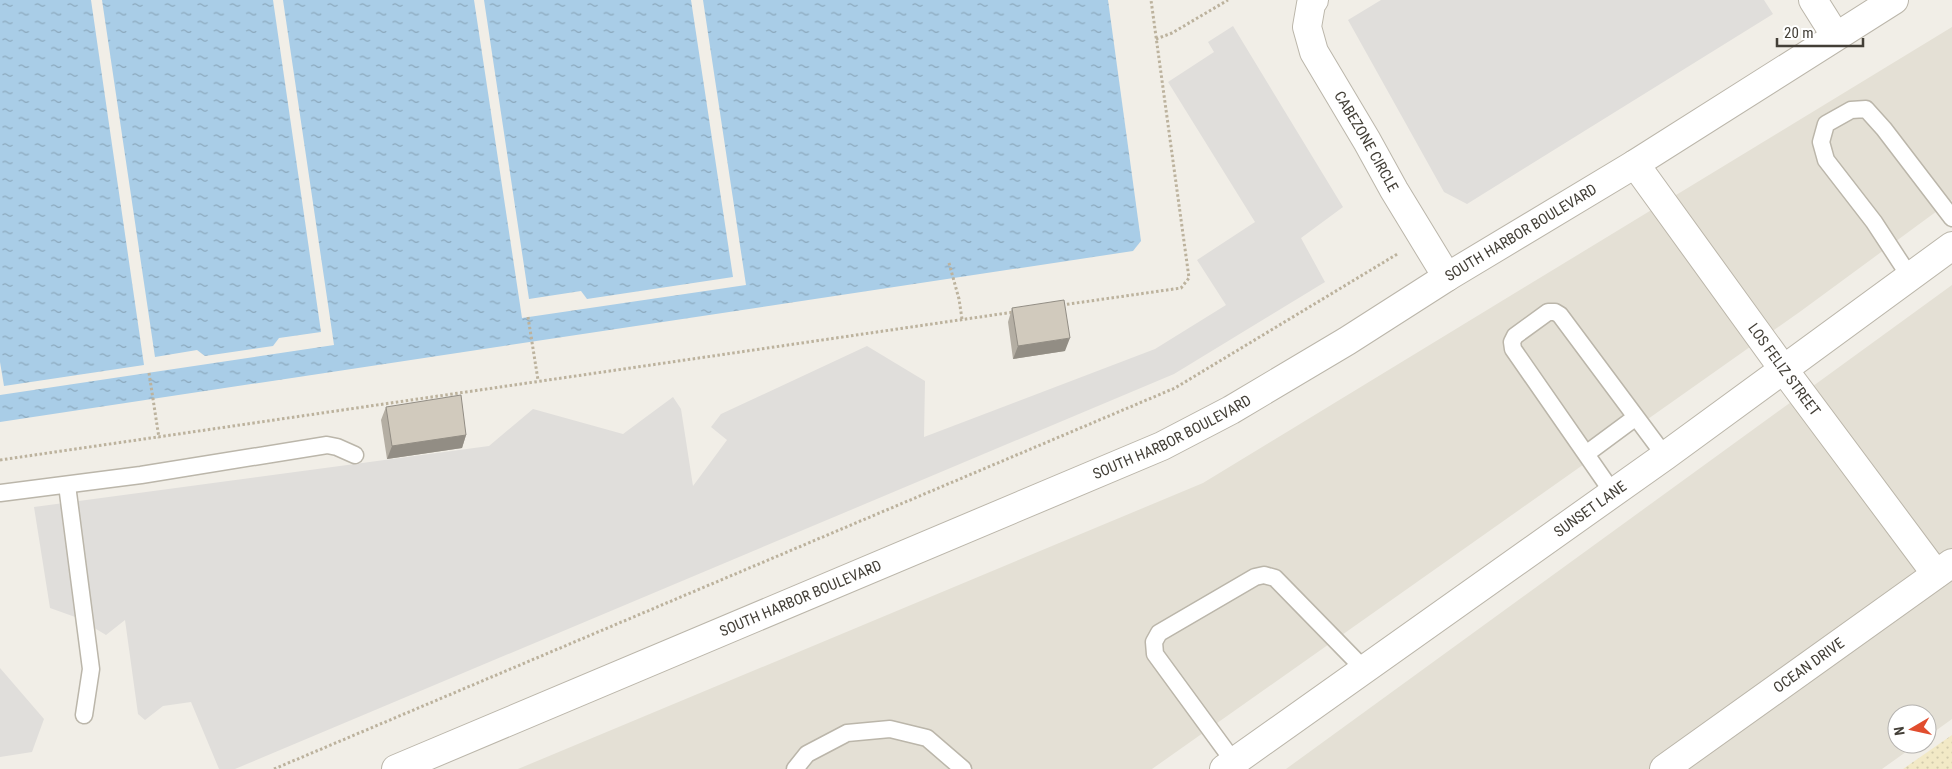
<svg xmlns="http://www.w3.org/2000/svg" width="1952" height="769" viewBox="0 0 1952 769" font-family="'Roboto Condensed',sans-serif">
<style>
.residential{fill:#e4e0d5}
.sand{fill:url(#sand-dots)}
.parking{fill:#e0dedb}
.water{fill:url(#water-ripples)}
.pier{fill:#f1eee7}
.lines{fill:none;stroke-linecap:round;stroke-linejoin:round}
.service-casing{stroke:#bbb6aa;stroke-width:19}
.minor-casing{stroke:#bbb6aa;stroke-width:30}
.tertiary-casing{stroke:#bbb6aa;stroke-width:30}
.path{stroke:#bcb29d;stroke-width:3;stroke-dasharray:2.5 2.5;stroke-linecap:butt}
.service{stroke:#fff;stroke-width:16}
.minor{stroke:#fff;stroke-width:28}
.tertiary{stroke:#fff;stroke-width:28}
.wall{fill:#b4aea3}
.shaded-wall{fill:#928d84}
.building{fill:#d1cabd;stroke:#928d84}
.labels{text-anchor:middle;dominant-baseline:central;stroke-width:5;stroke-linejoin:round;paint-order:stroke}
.street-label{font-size:15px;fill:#433f37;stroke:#fff}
</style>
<defs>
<pattern id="sand-dots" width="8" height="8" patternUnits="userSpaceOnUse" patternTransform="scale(1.25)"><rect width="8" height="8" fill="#f2e9c6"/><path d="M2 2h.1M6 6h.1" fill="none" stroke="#d1c9ab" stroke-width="1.8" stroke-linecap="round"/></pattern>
<pattern id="water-ripples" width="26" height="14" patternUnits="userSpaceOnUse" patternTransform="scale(1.25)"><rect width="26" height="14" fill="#a9cde7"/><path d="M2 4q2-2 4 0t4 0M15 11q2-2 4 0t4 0" fill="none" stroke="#8ba8bc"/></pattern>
</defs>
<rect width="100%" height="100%" fill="#f1eee7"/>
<!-- residential -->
<path class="residential" d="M1952 27V200L1801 311 1152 769H518L1203 483Z
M1952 285V719L1927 737V714H1897V744H1917L1882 769H1286Z"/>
<!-- sand -->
<path class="sand" d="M1952 735V769H1903Z"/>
<!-- parking -->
<path class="parking" d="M1381 0H1764L1773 14 1467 204 1444 192 1348 20Z
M1233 26 1343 207 1301 238 1325 282 1174 374 235 769H219L191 702 163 706 145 720 138 714 125 620 106 635 78 618 50 608 34 507 489 446 533 409 623 434 673 397 681 409 693 486 727 440 711 427 721 414 867 346 925 381 924 437 1155 349 1226 305 1197 260 1255 222 1168 82 1214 52 1208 42Z
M0 668 44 719 32 752 0 757Z"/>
<!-- water -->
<path class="water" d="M0 0H1108L1141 241 1133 251 0 422Z"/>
<!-- pier -->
<path class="pier" d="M91 0H102L155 357 197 350 205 356 273 346 279 338 321 332 273 0H283L334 345 0 395V362L4 386 144 365Z
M474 0H484L529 299 581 291 587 299 733 277 691 0H703L746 285 522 318Z"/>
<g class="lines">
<!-- service casing -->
<g class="service-casing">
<path id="service" d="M1910 277 1874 222 1826 160 1821 142 1826 124 1851 110 1866 109 1884 129 1952 218
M1586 454 1636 417
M67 485 91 669 84 715
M0 493 141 475 327 445 337 447 355 455
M1613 493 1513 349 1512 342 1515 336 1548 312H1555L1560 315 1665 456
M1234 762 1155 654 1154 642 1159 633 1255 577 1264 575 1275 578 1364 669
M795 769 807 754 847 733 890 729 927 738 963 769"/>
</g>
<!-- minor casing -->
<g class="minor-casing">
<g id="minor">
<path id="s1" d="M1314 0 1311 4 1307 27 1314 52 1367 141 1394 190 1447 277"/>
<path d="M1813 0 1835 35"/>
<path id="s2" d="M1635 164 1784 370 1936 574"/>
<path id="s3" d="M1224 769 1665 456 1952 246"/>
<path id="s4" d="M1664 769 1952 563"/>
</g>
</g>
<!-- tertiary casing -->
<g class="tertiary-casing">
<g id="tertiary">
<path id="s5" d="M396 769 1162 446 1231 410 1347 341 1447 277 1635 164 1894 0"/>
</g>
</g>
<!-- path -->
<path class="path" d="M1156 39 1172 33 1228 0
M949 263 959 299 962 319
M1062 305 1181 288 1189 278 1151 0
M528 317 538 380
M149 373 159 438
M0 460 1014 312
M274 769 1175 388 1399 253"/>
<!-- service -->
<use href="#service" class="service"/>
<!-- minor -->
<use href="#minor" class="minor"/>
<!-- tertiary -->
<use href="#tertiary" class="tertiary"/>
</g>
<!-- wall -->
<path class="wall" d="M1012 308 1065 351 1013 359 1008 322Z
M386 407 466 435 462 448 387 459 381 420Z"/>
<!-- shaded-wall -->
<path class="shaded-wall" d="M1070 338 1065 351 1013 359 1018 346Z
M466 435 462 448 387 459 392 446Z"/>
<!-- building -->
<path class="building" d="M1064 300 1070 338 1018 346 1012 308Z
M461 395 466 435 392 446 386 407Z"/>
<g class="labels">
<!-- street labels -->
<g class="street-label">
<text stroke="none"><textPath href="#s1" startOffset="158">CABEZONE CIRCLE</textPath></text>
<text stroke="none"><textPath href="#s5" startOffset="1249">SOUTH HARBOR BOULEVARD</textPath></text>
<text stroke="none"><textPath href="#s2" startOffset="254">LOS FELIZ STREET</textPath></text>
<text stroke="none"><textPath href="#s5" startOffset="844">SOUTH HARBOR BOULEVARD</textPath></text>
<text stroke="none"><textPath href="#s3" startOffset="449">SUNSET LANE</textPath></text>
<text stroke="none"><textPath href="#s5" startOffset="439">SOUTH HARBOR BOULEVARD</textPath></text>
<text stroke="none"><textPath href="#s4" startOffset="178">OCEAN DRIVE</textPath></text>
</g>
</g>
<!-- north arrow -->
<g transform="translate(1912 729) rotate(261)"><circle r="24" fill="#ffffff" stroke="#b4b2af"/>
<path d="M0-4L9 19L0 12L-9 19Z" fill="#e14d2e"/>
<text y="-8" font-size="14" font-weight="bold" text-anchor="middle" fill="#433f37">N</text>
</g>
<!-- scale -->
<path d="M1777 38v8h86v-8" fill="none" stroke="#433f37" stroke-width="2.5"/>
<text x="1784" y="38" font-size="15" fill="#433f37" stroke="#ffffff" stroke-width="4" paint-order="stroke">20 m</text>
</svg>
